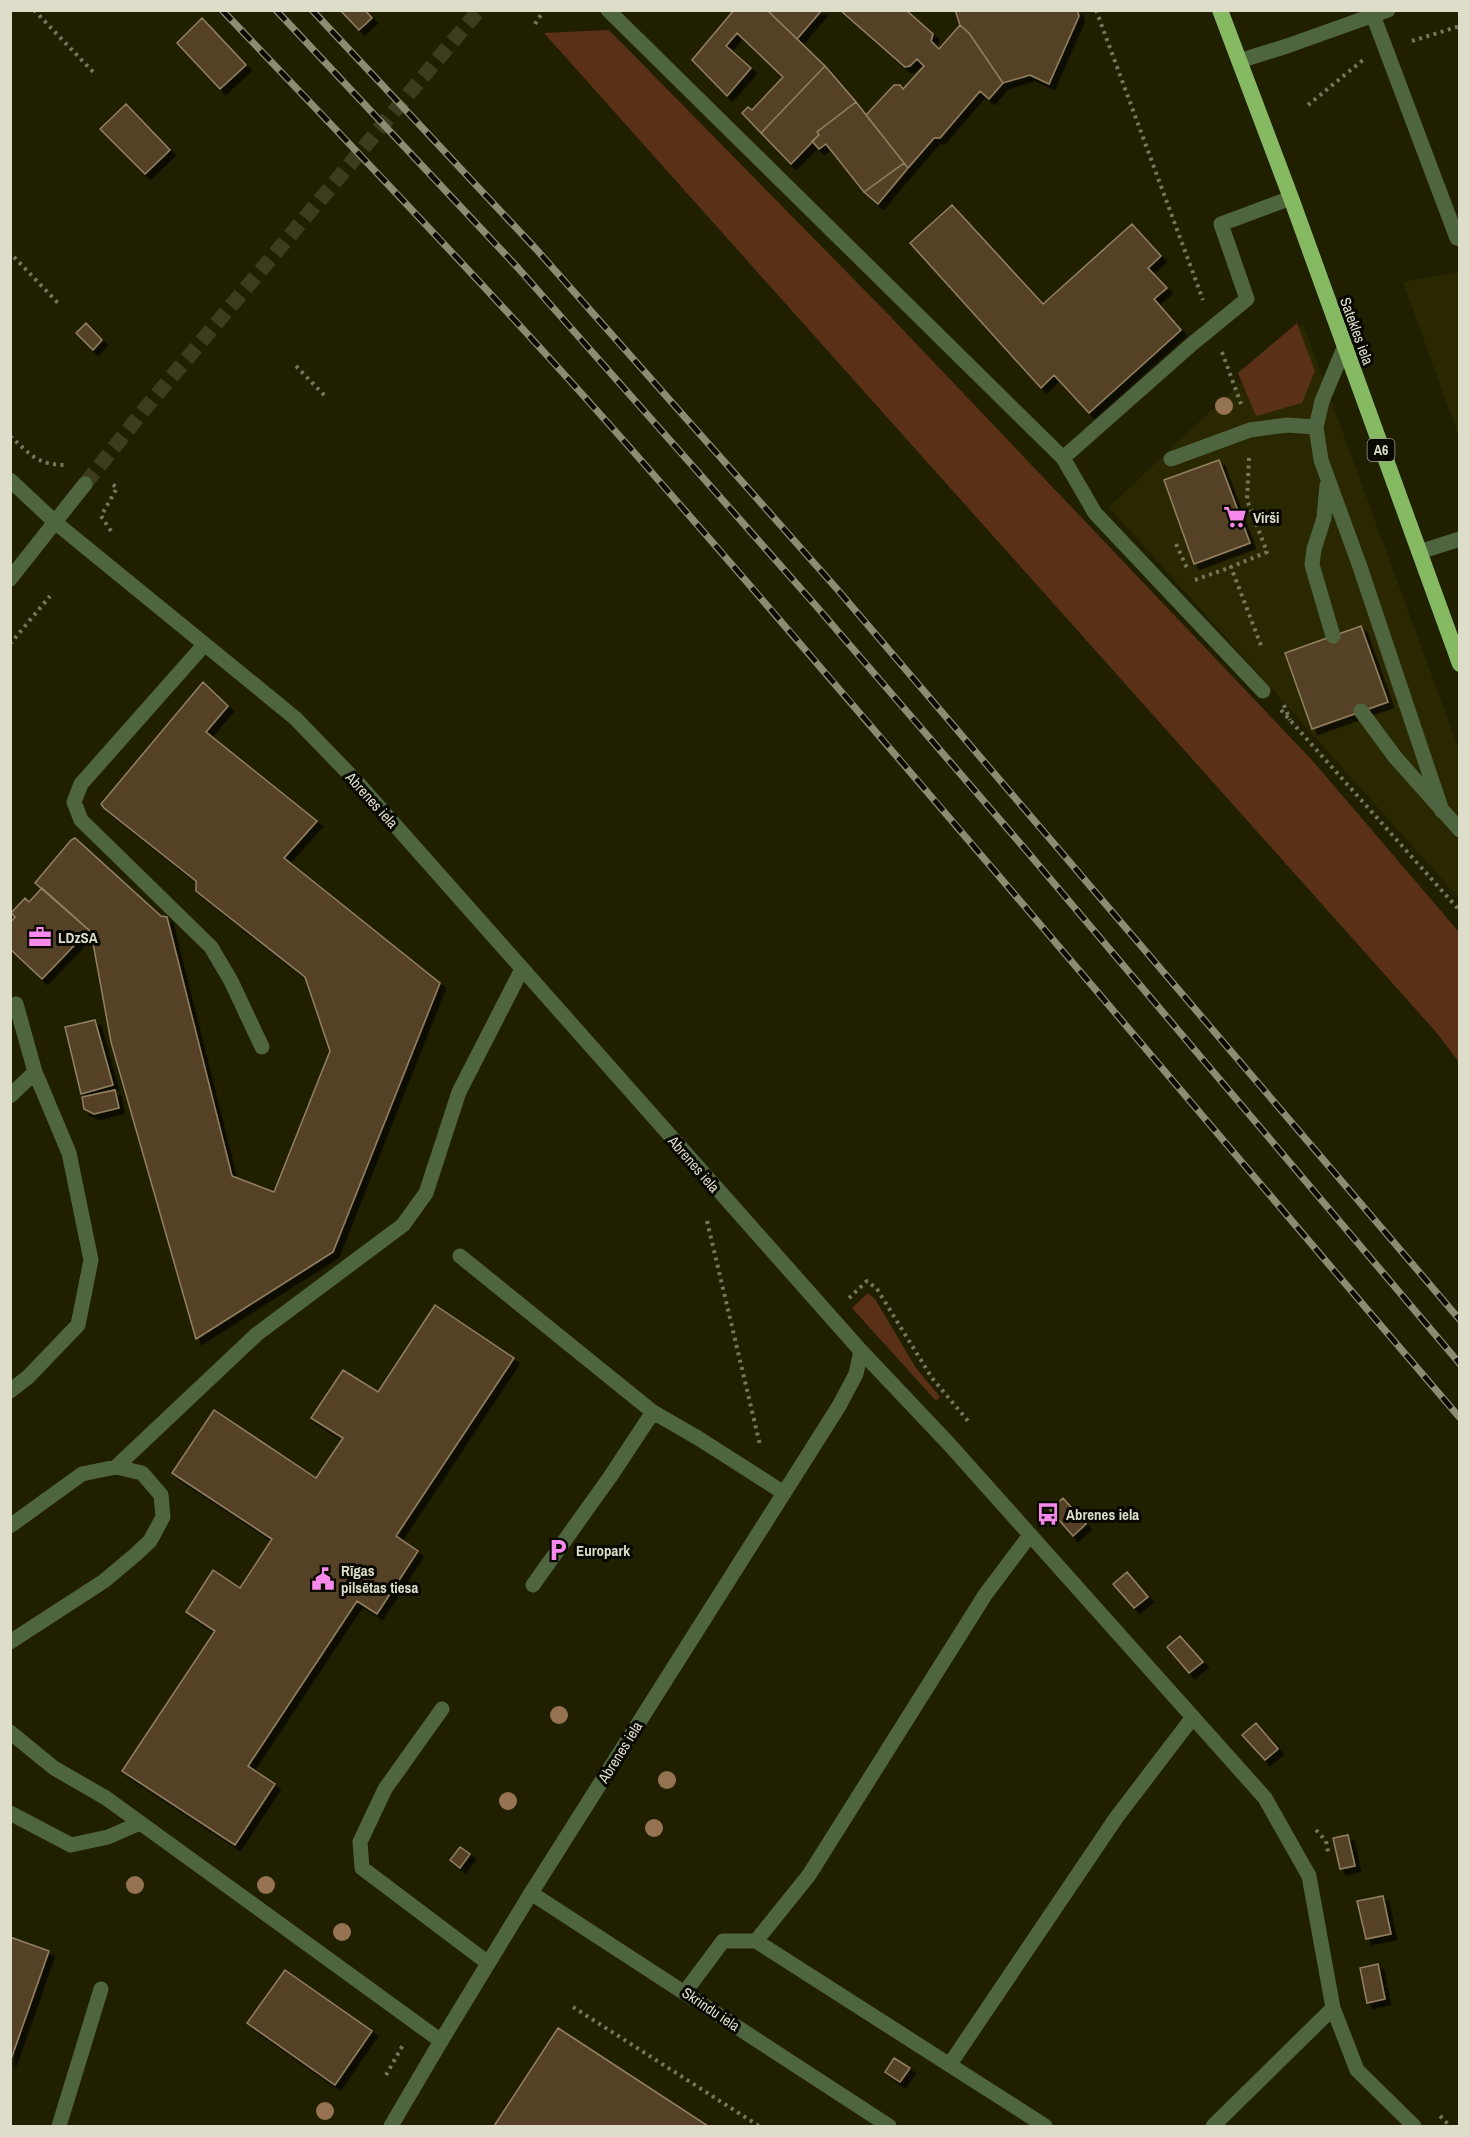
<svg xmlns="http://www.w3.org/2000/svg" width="1470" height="2137" viewBox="0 0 1470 2137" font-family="'Archivo Narrow',sans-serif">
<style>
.built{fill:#2a2800}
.green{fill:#5a3117}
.building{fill:#544225;stroke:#938061;stroke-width:1.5;filter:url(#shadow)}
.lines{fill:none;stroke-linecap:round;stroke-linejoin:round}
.tertiary-tunnel{stroke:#3c3c1e;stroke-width:15;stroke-dasharray:15 8;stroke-linecap:butt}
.path{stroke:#76765c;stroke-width:4;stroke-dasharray:3 4.5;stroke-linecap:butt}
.service{stroke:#4e653f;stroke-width:15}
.minor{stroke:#4e653f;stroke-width:15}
.tertiary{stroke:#4e653f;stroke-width:15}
.trunk{stroke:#86ba62;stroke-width:16}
.rail-casing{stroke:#8c8c73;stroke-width:7}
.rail{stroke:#090801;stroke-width:4.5;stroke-dasharray:14;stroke-linecap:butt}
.tree{fill:#967350}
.labels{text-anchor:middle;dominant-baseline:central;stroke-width:6;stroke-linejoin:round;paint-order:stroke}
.shield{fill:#090801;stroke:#9d9d8e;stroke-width:1.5}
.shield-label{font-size:14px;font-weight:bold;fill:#ddddca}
.street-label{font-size:15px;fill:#ddddca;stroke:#090801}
.poi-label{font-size:15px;font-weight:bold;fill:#ddddca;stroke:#090801;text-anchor:start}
</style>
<defs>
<filter id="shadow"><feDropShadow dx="5.5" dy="5.5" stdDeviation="0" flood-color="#0009"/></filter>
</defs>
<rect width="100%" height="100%" fill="#201f00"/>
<!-- built -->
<path class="built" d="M1459 272H1460L1459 437 1403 282Z
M1303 324 1459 750V898L1109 507Z"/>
<!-- green -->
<path class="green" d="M609 30 886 312 1311 759 1459 932V1062L1436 1032 544 33Z
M1297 323 1315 371 1302 403 1256 416 1238 373Z
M868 1293 875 1299 916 1368 940 1397 936 1401 852 1308Z"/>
<!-- building -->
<path class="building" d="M340 10H365L372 18 359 30Z
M734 10H767L825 66 761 133 742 113 748 107 752 110 783 77 737 33 726 46 751 68 727 96 692 60Z
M767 10H822L797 39Z
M840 10H906L933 34 931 41 939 49 960 25 969 33 1003 83 989 99 980 91 940 138H934L908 168 866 115 894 85H900L903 89 924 66 917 59 910 66 905 67Z
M955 10H1077L1079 16 1049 84 1030 75 1003 83 969 33 960 25Z
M202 18 246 65 220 89 177 43Z
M825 66 856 102 817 132 819 135 791 164 761 133Z
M856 102 904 163 864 192 826 144 819 149 812 141 819 135 817 132Z
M126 104 170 150 145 174 100 129Z
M904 163 908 168 878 204 864 192Z
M952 205 1043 304 1132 224 1161 256 1148 268 1167 288 1154 299 1181 330 1089 413 1054 375 1041 388 910 243Z
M86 323 102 340 93 350 76 333Z
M1219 460 1250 543 1194 564 1164 480Z
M1361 626 1388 702 1312 729 1285 653Z
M203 682 228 706 206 732 317 821 284 858 440 983 333 1252 196 1339 111 1042 91 932 35 883 71 840 75 838 161 916 167 917 232 1176 274 1192 330 1051 305 977 196 891V881L104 808 101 804Z
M42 888 89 930 42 979 10 949V923L15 917 11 913 25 898 29 902Z
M95 1020 113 1085 81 1094 65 1027Z
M115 1090 119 1108 94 1114 84 1109 82 1097Z
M435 1305 514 1358 396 1536 418 1551 377 1614 357 1601 248 1766 275 1784 235 1845 122 1771 215 1631 186 1612 213 1570 240 1588 272 1539 172 1473 214 1410 316 1478 343 1438 311 1418 343 1370 378 1392Z
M1063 1498 1086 1524 1073 1536 1050 1510Z
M1127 1572 1148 1597 1134 1608 1113 1584Z
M1180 1636 1203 1662 1189 1673 1167 1647Z
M1256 1723 1278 1749 1265 1760 1242 1735Z
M1348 1835 1355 1866 1340 1869 1333 1838Z
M460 1847 470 1854 460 1868 450 1860Z
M1383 1896 1391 1934 1366 1939 1357 1901Z
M10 1937 49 1951 10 2062Z
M1378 1964 1385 1999 1367 2003 1360 1968Z
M285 1970 372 2031 335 2085 247 2023Z
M558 2028 708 2126H494Z
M894 2058 910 2068 900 2082 885 2072Z"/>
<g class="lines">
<!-- tertiary-tunnel -->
<path class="tertiary-tunnel" d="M85 484 143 411 479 10"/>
<!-- path -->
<path class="path" d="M34 10 94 73
M1096 10 1203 300
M535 24 544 10
M1412 41 1460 26
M1308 105 1363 60
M14 257 58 303
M1222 352 1241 404
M296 366 326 397
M10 436C31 455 37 465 67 465
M1249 458 1247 500 1267 552 1231 567 1262 648
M111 531 101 516 117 488 111 483
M1176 544 1187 568
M1195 580 1231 567
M10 644 50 596
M1284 705 1290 720
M1281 710 1460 911
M707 1221 760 1445
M849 1298 867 1281 877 1289 932 1378 969 1422
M1316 1830 1326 1841 1328 1852
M573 2007 759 2126
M386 2075 403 2045
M1440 2116 1450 2126"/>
<!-- service -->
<path class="service" d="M608 10 1063 458 1095 513 1263 691
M1371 10 1457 238 1460 239
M1239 61 1287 46 1388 10
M1344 348 1322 401 1316 427 1321 460 1359 564 1442 811
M1063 458 1192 344 1247 299 1221 224 1291 198
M1171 459 1250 430 1287 425 1316 427
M1327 485 1324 518 1314 549 1312 565 1333 636
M1419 552 1460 539
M204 645 81 784 74 802 81 820 211 947 231 981 262 1047
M1361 711 1395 757 1460 830
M16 1004 35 1072
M10 1096 35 1072 69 1153 91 1260 78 1325 28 1377 10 1391
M460 1256 653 1412
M861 1351 949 1444 1265 1798 1309 1876 1333 2008 1357 2070 1414 2126
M116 1467 257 1334 403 1225 426 1193 459 1092 522 969
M10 1526 82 1474 116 1467 142 1473 161 1495 163 1517 150 1541 135 1555 104 1581 10 1642
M533 1585 610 1477 653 1412 698 1438 784 1493
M442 1709 385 1789 360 1842 362 1868 488 1963
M10 1732 54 1768 106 1798 441 2041
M10 1813 71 1845 108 1837 140 1823
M756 1941 809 1875 985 1595 1030 1535
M685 1992 723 1941H756L1045 2126
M950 2064 1116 1818 1193 1717
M59 2126 101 1989
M1213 2126 1333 2008"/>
<!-- minor -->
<path class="minor" d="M56 523 295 718 356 781 861 1351 856 1374 839 1406 531 1893 441 2041 391 2126
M531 1893 889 2126"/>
<!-- tertiary -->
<path class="tertiary" d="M10 480 56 523
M10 579 85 484"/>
<!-- trunk -->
<path class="trunk" d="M1220 10 1291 198 1460 664"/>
<!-- rail casing -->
<g class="rail-casing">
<path id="rail" d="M222 10C365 160 509 310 646 466 921 780 1188 1101 1460 1418
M276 10 518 268 817 607 1025 849 1460 1364
M312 10 536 249 837 589 1460 1320"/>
</g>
<!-- rail -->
<use href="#rail" class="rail"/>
</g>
<!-- trees -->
<g class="tree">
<circle cx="1224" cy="406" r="9"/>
<circle cx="559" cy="1715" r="9"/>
<circle cx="667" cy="1780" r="9"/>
<circle cx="508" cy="1801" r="9"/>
<circle cx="654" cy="1828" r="9"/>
<circle cx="135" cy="1885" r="9"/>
<circle cx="266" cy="1885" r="9"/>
<circle cx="342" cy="1932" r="9"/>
<circle cx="325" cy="2111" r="9"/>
</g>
<!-- icons -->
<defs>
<g id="supermarket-bare" transform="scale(1.8)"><path d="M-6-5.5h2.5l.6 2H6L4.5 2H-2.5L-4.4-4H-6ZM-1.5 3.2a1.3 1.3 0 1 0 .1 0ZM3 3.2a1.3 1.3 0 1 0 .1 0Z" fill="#f788ec" stroke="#090801" stroke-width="2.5" paint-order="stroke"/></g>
<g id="office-bare" transform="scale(1.8)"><path d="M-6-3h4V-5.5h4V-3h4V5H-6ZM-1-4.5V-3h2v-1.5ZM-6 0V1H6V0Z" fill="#f788ec" stroke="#090801" stroke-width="2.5" paint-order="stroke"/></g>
<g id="bus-bare" transform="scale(1.8)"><path d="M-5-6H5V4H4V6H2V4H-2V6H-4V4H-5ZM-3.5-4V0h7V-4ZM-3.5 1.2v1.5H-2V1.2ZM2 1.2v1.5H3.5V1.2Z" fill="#f788ec" stroke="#090801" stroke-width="2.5" paint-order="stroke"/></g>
<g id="parking-bare" transform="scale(1.8)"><path d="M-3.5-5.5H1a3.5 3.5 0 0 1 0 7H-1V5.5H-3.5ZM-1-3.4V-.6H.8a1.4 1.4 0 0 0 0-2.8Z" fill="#f788ec" stroke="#090801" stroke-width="2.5" paint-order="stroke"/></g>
<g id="civic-bare" transform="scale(1.8)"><path d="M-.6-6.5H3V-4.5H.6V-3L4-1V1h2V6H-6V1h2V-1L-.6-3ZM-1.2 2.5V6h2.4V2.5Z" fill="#f788ec" stroke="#090801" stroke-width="2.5" paint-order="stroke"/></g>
</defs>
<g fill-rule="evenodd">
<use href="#supermarket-bare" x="1235" y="517"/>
<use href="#office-bare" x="40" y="937"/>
<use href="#bus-bare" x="1048" y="1514"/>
<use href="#parking-bare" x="558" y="1550"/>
<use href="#civic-bare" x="323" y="1579"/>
</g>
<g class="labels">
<!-- shield labels -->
<rect class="shield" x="1367.5" y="439" width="27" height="22" rx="4.5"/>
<g class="shield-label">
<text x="1381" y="450">A6</text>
</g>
<!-- street labels -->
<g class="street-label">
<text transform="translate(1357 331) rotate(70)">Satekles iela</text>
<text transform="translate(372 800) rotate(48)">Abrenes iela</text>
<text transform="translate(694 1164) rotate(49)">Abrenes iela</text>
<text transform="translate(620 1752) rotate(-58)">Abrenes iela</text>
<text transform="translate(711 2009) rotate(34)">Skrindu iela</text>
</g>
<!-- poi labels -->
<g class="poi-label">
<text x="1253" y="517">Virši</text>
<text x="58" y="937">LDzSA</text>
<text x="1066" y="1514">Abrenes iela</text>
<text x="576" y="1550">Europark</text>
<text x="341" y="1570">Rīgas<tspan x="341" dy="17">pilsētas tiesa</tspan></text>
</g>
</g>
<!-- border -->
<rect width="1470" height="2137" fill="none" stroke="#ddddca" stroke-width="24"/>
</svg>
